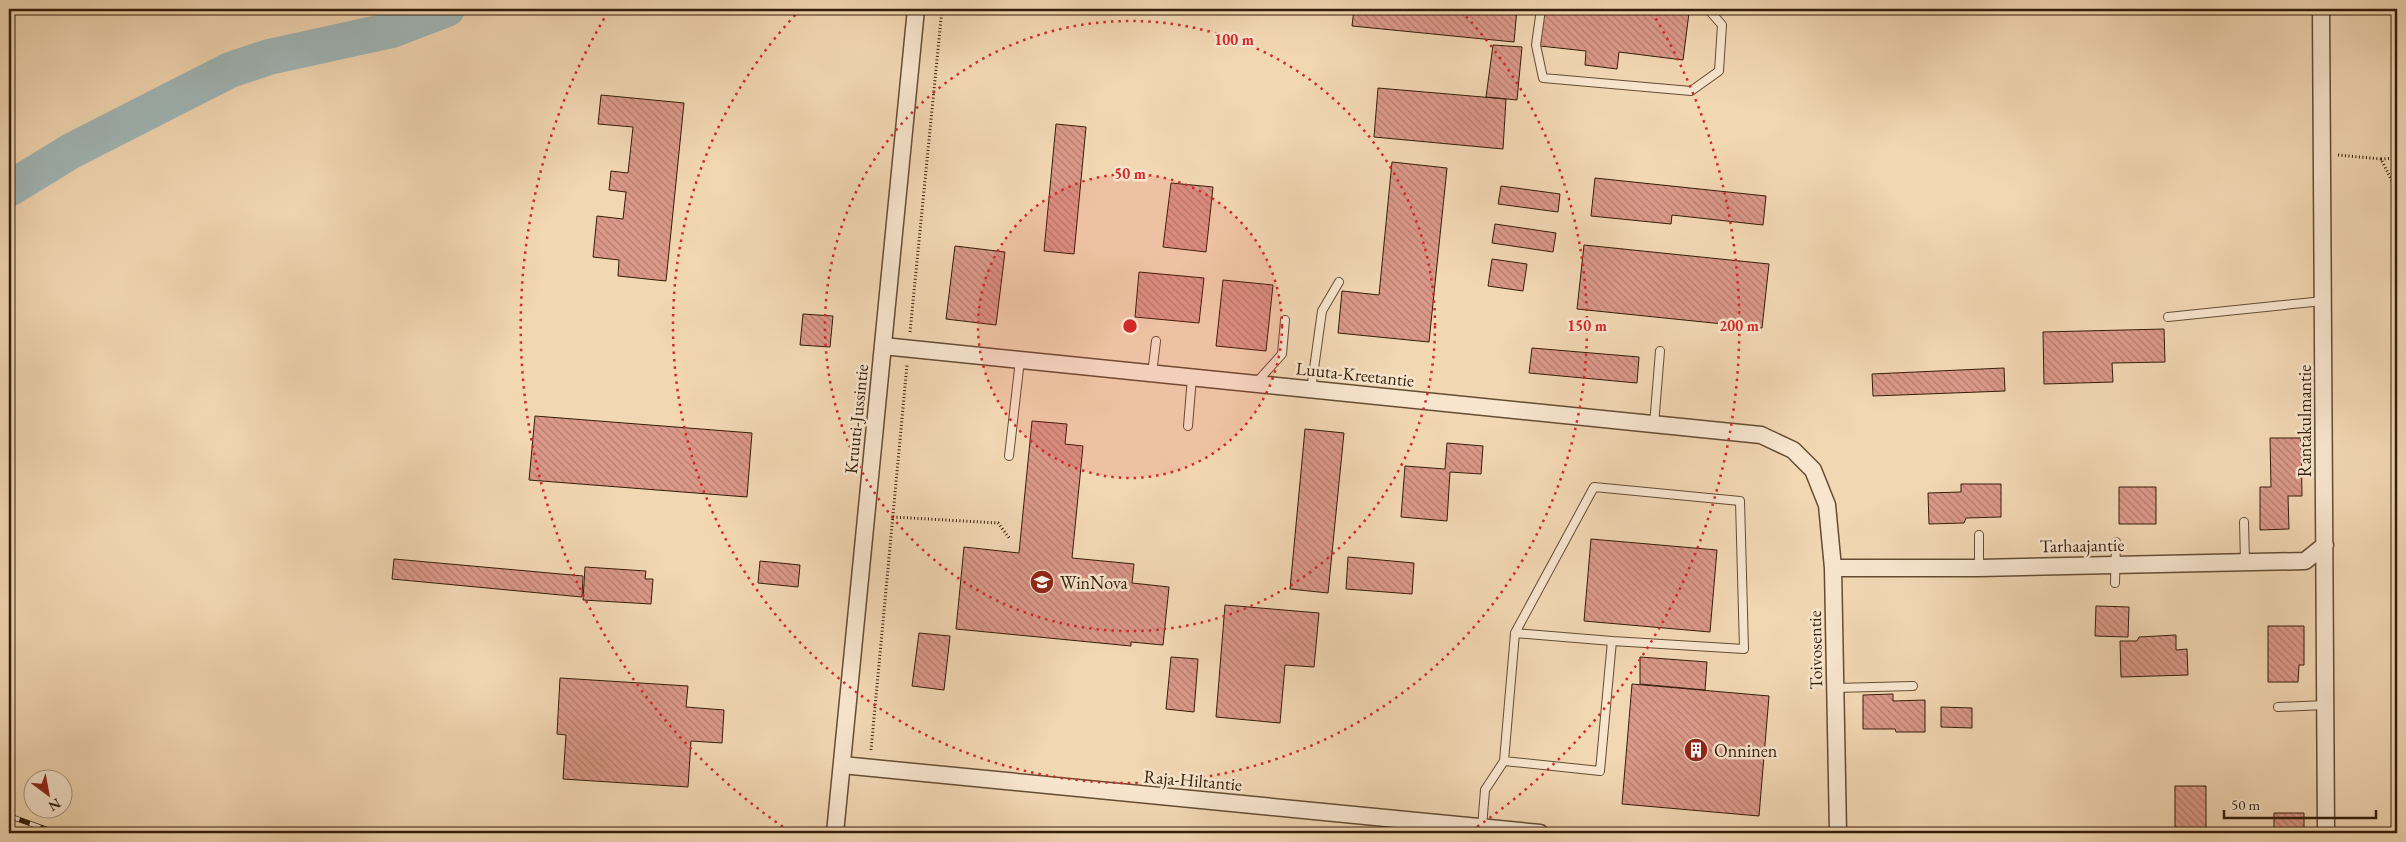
<svg xmlns="http://www.w3.org/2000/svg" width="2406" height="842" viewBox="0 0 2406 842" font-family="'EB Garamond',serif">
<style>
.lines{fill:none;stroke-linecap:round;stroke-linejoin:round}
.river{stroke:#a0b7b8;stroke-width:36}
.building{fill:url(#building-back-hatch);stroke:#341d08}
.service-casing{stroke:#644c33;stroke-width:10}
.minor-casing{stroke:#644c33;stroke-width:19}
.path{stroke:#341d08;stroke-width:3;stroke-dasharray:1 2.5;stroke-linecap:butt}
.service{stroke:#f7e5ce;stroke-width:8}
.minor{stroke:#f7e5ce;stroke-width:16}
.rail-casing{stroke:#341d08;stroke-width:5.5}
.rail{stroke:#f7e5ce;stroke-width:4;stroke-dasharray:11;stroke-linecap:butt}
.ring{fill:none;stroke:#d62828;stroke-width:2.5;stroke-dasharray:2.5 5}
.labels{text-anchor:middle;dominant-baseline:central;stroke-width:5;stroke-linejoin:round;paint-order:stroke}
.street-label{font-size:18px;fill:#341d08;stroke:#f7e5ce}
.poi-label{font-size:18px;fill:#341d08;stroke:#f7e5ce;text-anchor:start}
.centre{fill:#d62828;stroke:#f7e5ce;stroke-width:2.5}
.ring-label{font-size:15px;text-anchor:middle;font-weight:bold;fill:#d62828;stroke:#f7e5ce;stroke-width:5;stroke-linejoin:round;paint-order:stroke}
</style>
<defs>
<pattern id="building-back-hatch" width="6" height="6" patternUnits="userSpaceOnUse" patternTransform="scale(1.25)"><rect width="6" height="6" fill="#dc9989"/><path d="M-1 5l2 2M0 0l6 6M5-1l2 2" fill="none" stroke="#b37c6e"/></pattern>
</defs>
<rect width="100%" height="100%" fill="#f2d7b3"/>
<filter id="stains"><feTurbulence type="fractalNoise" baseFrequency=".004" numOctaves="4"/><feColorMatrix values="0 0 0 0 .2 0 0 0 0 .09 0 0 0 0 .02 0 0 0 .5 -.17"/></filter>
<radialGradient id="worn" r=".72"><stop offset=".6" stop-color="#630" stop-opacity="0"/><stop offset="1" stop-color="#630" stop-opacity=".3"/></radialGradient>
<g class="lines">
<!-- river -->
<path class="river" d="M9 189 71 151 230 70 269 57 392 30 447 9"/>
</g>
<!-- building -->
<path class="building" d="M1354 9H1517L1514 42 1352 26Z
M1544 9H1656L1689 13 1683 60 1619 52 1617 69 1585 65 1586 51 1540 46Z
M1493 45 1522 47 1517 100 1486 97Z
M1378 88 1506 99 1503 149 1374 137Z
M601 95 684 103 666 281 618 276 619 260 593 257 597 216 623 219 626 192 609 190 611 171 628 173 633 127 598 124Z
M1056 124 1086 127 1074 254 1044 251Z
M1392 162 1447 168 1429 342 1338 333 1342 291 1379 295Z
M1595 178 1766 196 1763 225 1672 215 1671 224 1591 216Z
M1171 183 1213 187 1206 252 1163 247Z
M1501 186 1560 194 1558 212 1498 204Z
M1495 224 1556 233 1553 252 1492 243Z
M1584 245 1769 264 1762 328 1577 309Z
M955 246 1005 252 996 325 946 319Z
M1492 259 1527 264 1523 291 1488 286Z
M1139 272 1204 278 1199 323 1135 317Z
M1223 280 1273 285 1266 351 1216 346Z
M803 314 833 316 830 347 800 345Z
M2164 329 2165 362 2112 363 2113 382 2044 384 2043 332Z
M1532 348 1639 357 1637 383 1529 373Z
M2004 368 2005 391 1873 396 1872 374Z
M535 416 752 433 747 497 529 480Z
M1032 421 1067 424 1065 444 1083 446 1072 558 1134 564 1132 583 1169 587 1163 645 1131 642V646L956 629 964 547 1019 553Z
M1305 429 1344 433 1328 593 1290 589Z
M2270 438H2301L2302 496H2288L2289 529 2260 530V487H2271Z
M1447 443 1483 446 1481 474 1450 472 1447 521 1401 517 1405 466 1445 469Z
M1961 484H2001V517L1966 518 1964 523 1929 524 1928 493 1961 492Z
M2119 487H2156V524H2119Z
M1591 539 1717 550 1710 632 1584 621Z
M1348 557 1414 563 1412 594 1346 589Z
M394 559 583 576 582 597 392 579Z
M760 561 800 565 798 587 758 583Z
M585 567 646 571 645 579H653L651 604 583 600Z
M1225 605 1319 613 1314 667 1285 665 1280 723 1216 717Z
M2096 606 2129 607 2128 637 2095 636Z
M2268 626H2304V665H2299L2298 682H2268Z
M919 633 950 636 944 690 912 686Z
M2176 635V650L2187 649 2188 675 2121 677 2120 641H2137L2139 637Z
M1171 657 1198 659 1194 712 1166 709Z
M1640 657 1707 662 1705 690 1640 684Z
M560 678 688 686 686 707 724 710 722 743 691 741 688 787 563 779 566 735 557 734Z
M1632 684 1769 696 1759 816 1622 804Z
M1893 694V701L1925 700V732H1896L1895 729H1863V695Z
M1941 707 1972 708V728L1941 727Z
M2175 786H2206V833H2175Z
M2274 813H2304V833H2274Z
M1130 830 1161 833H1130Z"/>
<g class="lines">
<!-- service casing -->
<g class="service-casing">
<path id="service" d="M1541 9 1536 45 1543 78 1691 91 1719 71 1722 25 1708 9
M2168 317 2323 301
M1152 374 1156 341
M1256 383 1282 354 1285 320
M1311 390 1322 311 1339 282
M1654 425 1660 351
M1188 426 1192 377
M1009 456 1020 360
M2244 522 2245 563
M1979 535V568
M2115 583 2116 542
M1515 633 1594 487 1740 501 1744 649 1612 641
M1835 688 1913 686
M2278 707 2325 705
M1482 827 1485 790 1504 761 1600 771 1612 641 1515 633 1504 761"/>
</g>
<!-- minor casing -->
<g class="minor-casing">
<path id="minor" d="M2321 9 2326 833
M883 346 1761 435 1793 450 1813 470 1827 505 1833 568 1838 833
M1833 568H1979L2305 561 2325 545
M842 765 1540 833
M835 833 916 9"/>
</g>
<!-- path -->
<path class="path" d="M2388 9H2397
M2338 155 2381 159 2397 191
M2381 159 2397 158
M910 332 942 9
M893 517 998 523 1010 539
M871 750 907 365"/>
<!-- service -->
<use href="#service" class="service"/>
<!-- minor -->
<use href="#minor" class="minor"/>
<!-- rail casing -->
<g class="rail-casing">
<path id="rail" d="M9 816 57 833"/>
</g>
<!-- rail -->
<use href="#rail" class="rail"/>
</g>
<!-- distance rings -->
<circle cx="1130" cy="326" r="152" fill="#d62828" fill-opacity=".12"/>
<g class="ring">
<circle cx="1130" cy="326" r="152"/>
<circle cx="1130" cy="326" r="305"/>
<path d="M1461 11A457 457 0 1 1 799 11"/>
<path d="M789 831A609 609 0 0 1 608 12M1652 12A609 609 0 0 1 1471 831"/>
</g>
<!-- icons -->
<defs>
<g id="school-disc" transform="scale(1.25)"><circle r="9.5" fill="#8f2418" stroke="#f7e5ce"/><path d="M0-5L7-2L0 1L-7-2ZM-4 1L0 2.5L4 1V4Q0 6-4 4Z" fill="#fff"/></g>
<g id="building-disc" transform="scale(1.25)"><circle r="9.5" fill="#8f2418" stroke="#f7e5ce"/><path d="M-4-6H4V6H1V3H-1V6H-4ZM-2.5-4.3h1.7v1.8h-1.7ZM.8-4.3h1.7v1.8H.8ZM-2.5-1h1.7V.8h-1.7ZM.8-1h1.7V.8H.8Z" fill="#fff"/></g>
</defs>
<g fill-rule="evenodd">
<use href="#school-disc" x="1042" y="582"/>
<use href="#building-disc" x="1696" y="750"/>
</g>
<g class="labels">
<!-- street labels -->
<g class="street-label">
<text transform="translate(1355 374) rotate(6)">Luuta-Kreetantie</text>
<text transform="translate(856 419) rotate(-84)">Kruuti-Jussintie</text>
<text transform="translate(2304 421) rotate(-90)">Rantakulmantie</text>
<text transform="translate(2082 545) rotate(-1)">Tarhaajantie</text>
<text transform="translate(1815 650) rotate(-91)">Toivosentie</text>
<text transform="translate(1193 780) rotate(5)">Raja-Hiltantie</text>
</g>
<!-- poi labels -->
<g class="poi-label">
<text x="1060" y="582">WinNova</text>
<text x="1714" y="750">Onninen</text>
</g>
</g>
<circle cx="1130" cy="326" r="8" class="centre"/>
<g class="ring-label">
<text x="1234" y="45">100 m</text>
<text x="1130" y="179">50 m</text>
<text x="1587" y="331">150 m</text>
<text x="1739" y="331">200 m</text>
</g>
<!-- margin -->
<rect width="2406" height="842" fill="none" stroke="#f2d7b3" stroke-width="30"/>
<rect x="10" y="10" width="2386" height="822" fill="none" stroke="#341d08" stroke-width="2.5"/>
<rect x="15" y="15" width="2376" height="812" fill="none" stroke="#341d08"/>
<!-- north arrow -->
<g transform="translate(48 794) rotate(148)"><circle r="24" fill="#f7e5ce" stroke="#a9957f"/>
<path d="M0-4L9 19L0 12L-9 19Z" fill="#8f2418"/>
<text y="-8" font-size="14" font-weight="bold" text-anchor="middle" fill="#341d08">N</text>
</g>
<!-- scale -->
<path d="M2224 810v8h152v-8" fill="none" stroke="#341d08" stroke-width="2.5"/>
<text x="2231" y="810" font-size="15" fill="#341d08" stroke="#f7e5ce" stroke-width="4" paint-order="stroke">50 m</text>
<rect width="100%" height="100%" filter="url(#stains)"/>
<rect width="100%" height="100%" fill="url(#worn)"/>
</svg>
